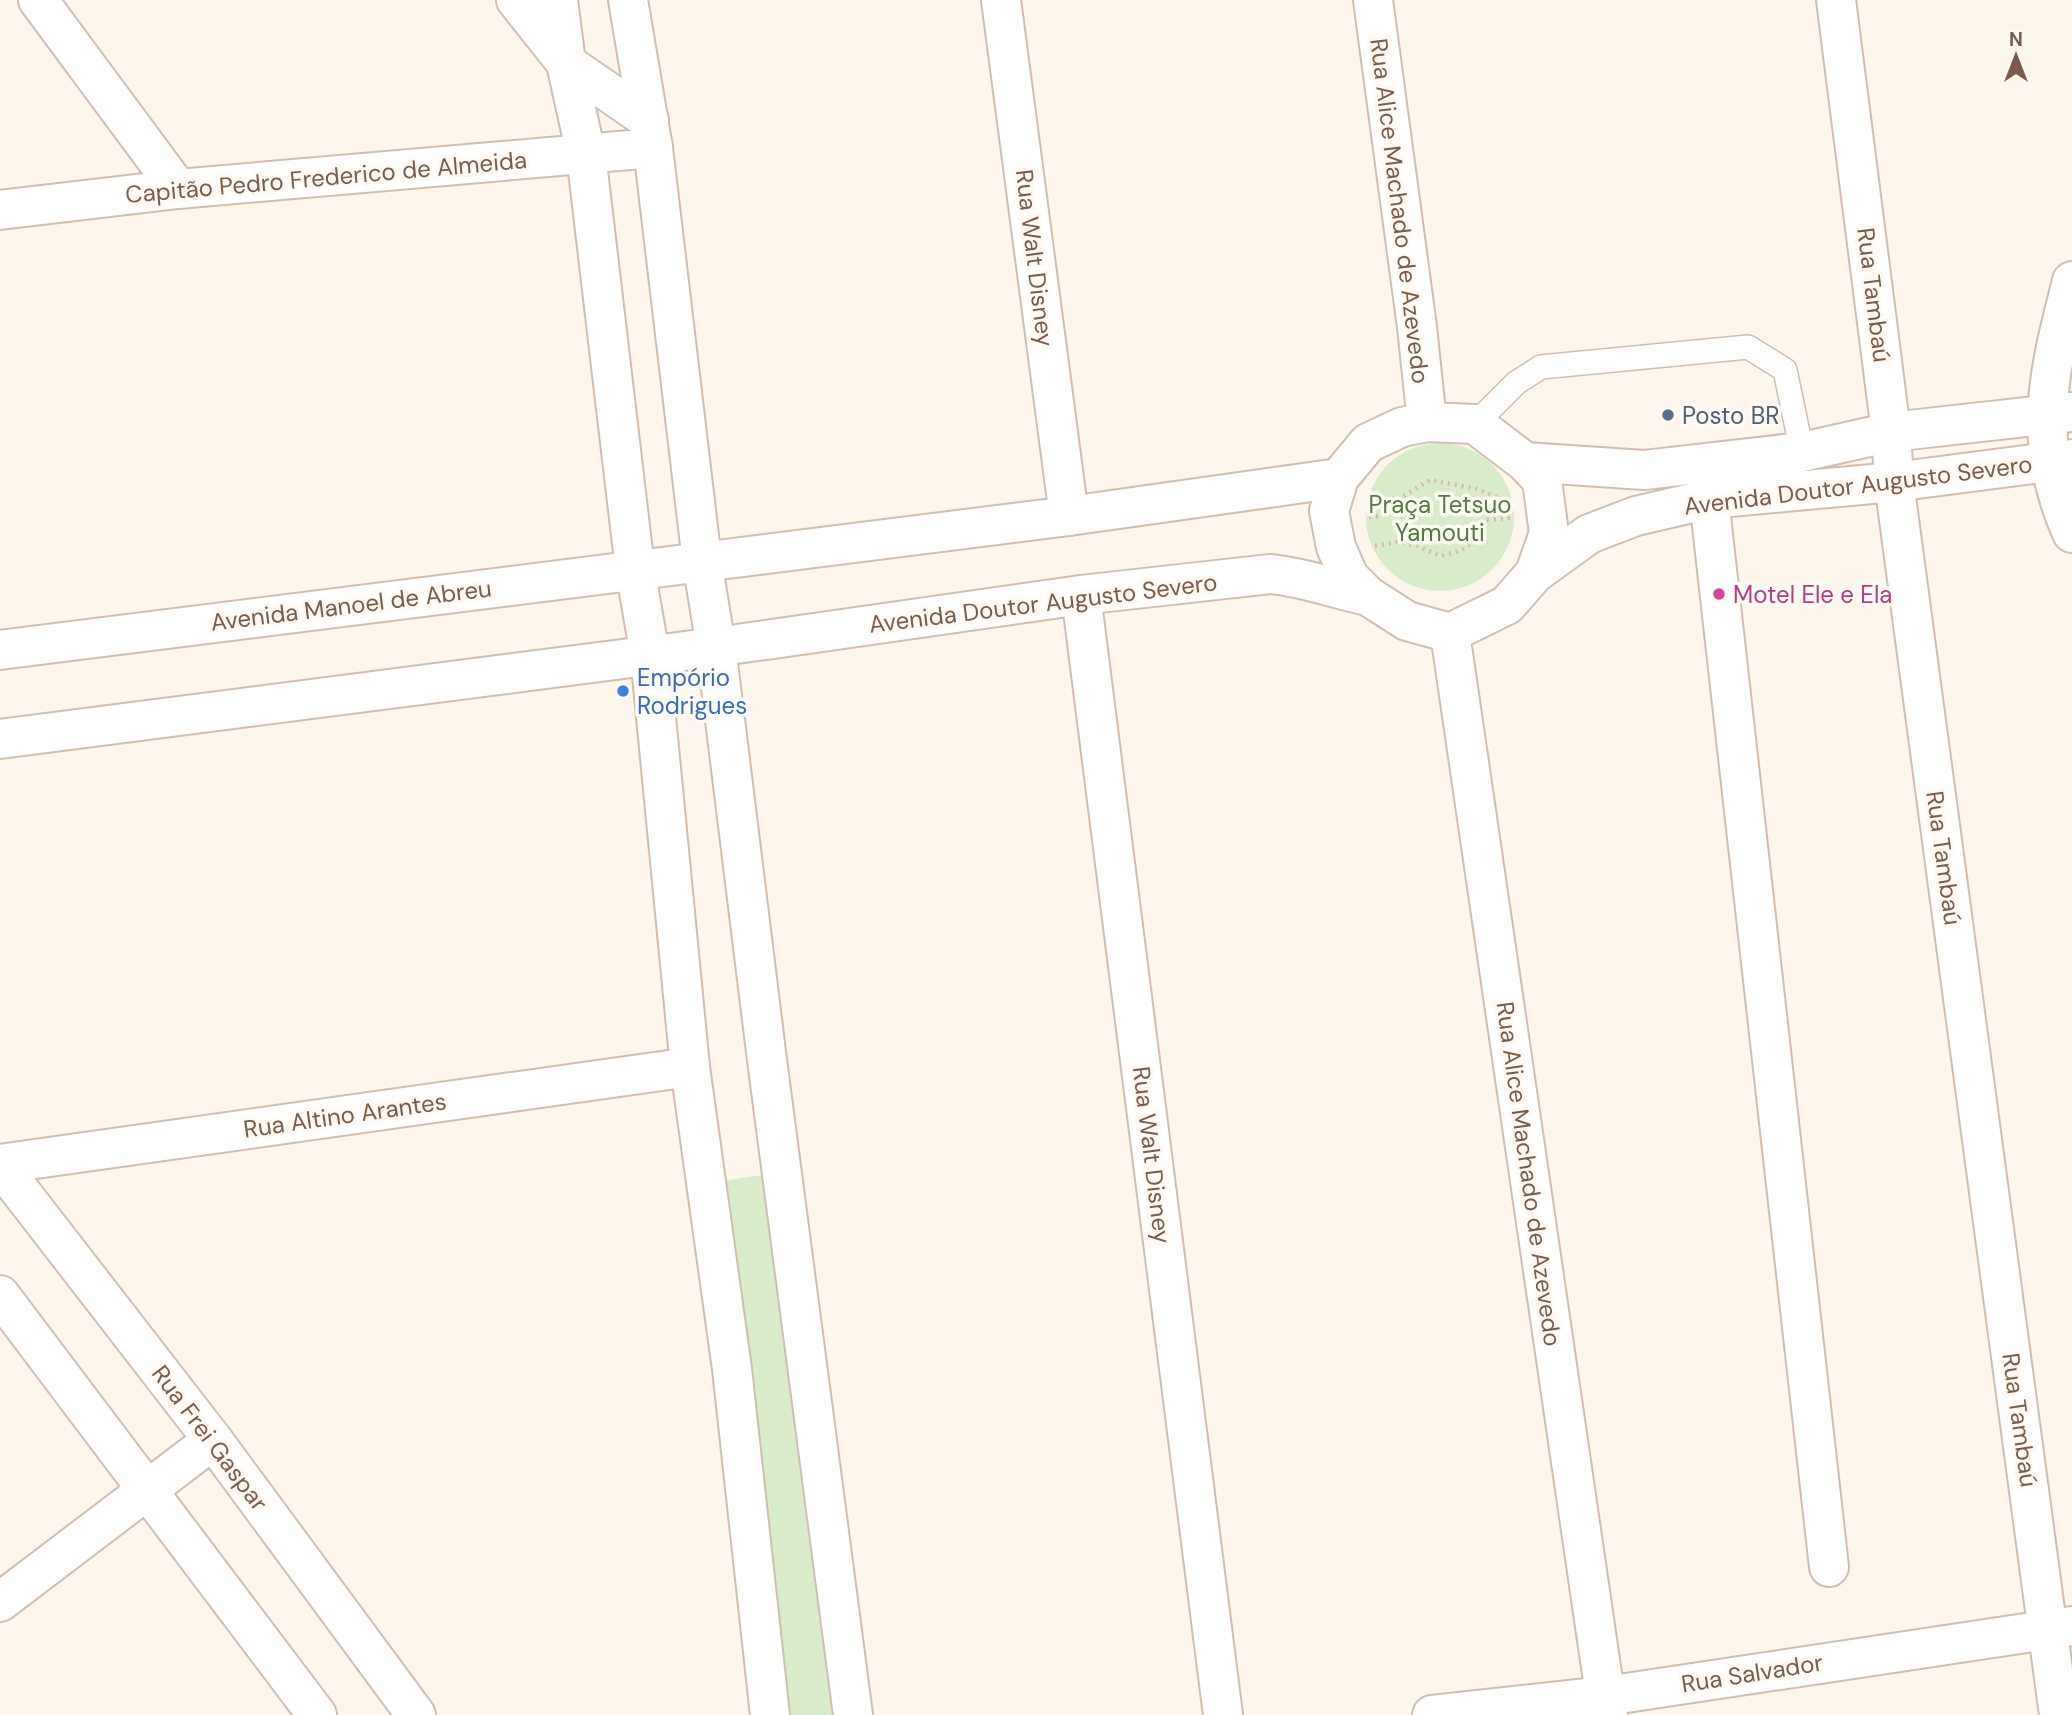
<svg xmlns="http://www.w3.org/2000/svg" width="2072" height="1715" viewBox="0 0 2072 1715" font-family="'DM Sans',sans-serif">
<style>
.green{fill:#d8ecc9}
.lines{fill:none;stroke-linecap:round;stroke-linejoin:round}
.service-casing{stroke:#d1beb0;stroke-width:26}
.minor-casing{stroke:#d1beb0;stroke-width:42}
.tertiary-casing{stroke:#d1beb0;stroke-width:42}
.path{stroke:#d9b8a5;stroke-width:4.5;stroke-dasharray:2 5;stroke-linecap:butt}
.service{stroke:#fff;stroke-width:23}
.minor{stroke:#fff;stroke-width:38}
.tertiary{stroke:#fff;stroke-width:38}
.service-dot{fill:#5c6f8a;stroke:#fffaf3;stroke-width:2.5}
.hotel-dot{fill:#d1479c;stroke:#fffaf3;stroke-width:2.5}
.shop-dot{fill:#3f7fe0;stroke:#fffaf3;stroke-width:2.5}
.labels{text-anchor:middle;dominant-baseline:central;stroke-width:7;stroke-linejoin:round;paint-order:stroke}
.street-label{font-size:24px;fill:#7a5c4d;stroke:#fffaf3}
.service-label{font-size:24px;fill:#4e5e75;stroke:#fffaf3;text-anchor:start}
.park-label{font-size:24px;fill:#537a41;stroke:#fffaf3}
.hotel-label{font-size:24px;fill:#b23c85;stroke:#fffaf3;text-anchor:start}
.shop-label{font-size:24px;fill:#366cbe;stroke:#fffaf3;text-anchor:start}
</style>
<rect width="100%" height="100%" fill="#fdf6ec"/>
<!-- green -->
<path class="green" d="M1366 517a74 74 0 1 1 148 0a74 74 0 1 1-148 0Z
M790 1171 851 1715H774L716 1182Z"/>
<g class="lines">
<!-- service casing -->
<g class="service-casing">
<path id="service" d="M1475 424 1516 383 1541 367 1748 347 1785 370 1802 452"/>
</g>
<!-- minor casing -->
<g class="minor-casing">
<path id="minor" d="M38 0 178 189
M516 0 566 63 649 120
M1001 0 1069 516
M1373 0 1417 327 1427 422
M1836 0 1891 432 1894 482 2059 1715
M0 210 178 189 653 148
M2072 281C2048 374 2031 441 2072 533
M1709 499 1829 1567
M1081 595 1223 1715
M1450 633 1608 1715
M0 1164 690 1067
M0 1602 213 1440
M1432 1715 1606 1696 2072 1626"/>
</g>
<!-- tertiary casing -->
<g class="tertiary-casing">
<path id="tertiary" d="M558 0 566 63 586 154 635 569 650 655 690 1067 732 1369 770 1715
M628 0 653 148 702 561 716 647 767 1060 853 1715
M1427 422 1475 424 1525 462 1542 480 1549 533 1535 573 1507 605 1450 633 1407 621 1368 596 1349 577 1336 547 1329 511 1339 478 1368 443 1402 427Z
M1525 462 1644 470 1802 452 1891 432 2072 412
M1535 573 1589 534 1636 516 1709 499 1894 482 2072 459
M0 650 1069 516 1339 478
M0 739 716 647 1081 595 1270 574C1303 577 1335 589 1368 596
M0 1165 213 1440 416 1715
M0 1295 317 1715"/>
</g>
<!-- path -->
<path class="path" d="M1369 517 1380 516 1405 495 1430 480 1478 489 1506 501
M1375 546 1397 542 1417 546 1441 556 1462 550 1475 540 1482 520 1510 518"/>
<!-- service -->
<use href="#service" class="service"/>
<!-- minor -->
<use href="#minor" class="minor"/>
<!-- tertiary -->
<use href="#tertiary" class="tertiary"/>
</g>
<!-- markers -->
<circle class="service-dot" cx="1668" cy="415" r="7"/>
<circle class="hotel-dot" cx="1719" cy="594" r="7"/>
<circle class="shop-dot" cx="623" cy="691" r="7"/>
<g class="labels">
<!-- street labels -->
<g class="street-label">
<text transform="translate(326 177) rotate(-5)">Capitão Pedro Frederico de Almeida</text>
<text transform="translate(1400 211) rotate(83)">Rua Alice Machado de Azevedo</text>
<text transform="translate(1035 258) rotate(83)">Rua Walt Disney</text>
<text transform="translate(1874 295) rotate(83)">Rua Tambaú</text>
<text transform="translate(1858 485) rotate(-7)">Avenida Doutor Augusto Severo</text>
<text transform="translate(1043 603) rotate(-7)">Avenida Doutor Augusto Severo</text>
<text transform="translate(351 605) rotate(-7)">Avenida Manoel de Abreu</text>
<text transform="translate(1944 858) rotate(82)">Rua Tambaú</text>
<text transform="translate(345 1115) rotate(-8)">Rua Altino Arantes</text>
<text transform="translate(1152 1155) rotate(83)">Rua Walt Disney</text>
<text transform="translate(1529 1174) rotate(82)">Rua Alice Machado de Azevedo</text>
<text transform="translate(2020 1420) rotate(82)">Rua Tambaú</text>
<text transform="translate(210 1438) rotate(53)">Rua Frei Gaspar</text>
<text transform="translate(1752 1673) rotate(-9)">Rua Salvador</text>
</g>
<!-- service labels -->
<g class="service-label">
<text x="1682" y="415">Posto BR</text>
</g>
<!-- park labels -->
<g class="park-label">
<text x="1440" y="504">Praça Tetsuo<tspan x="1440" dy="28">Yamouti</tspan></text>
</g>
<!-- hotel labels -->
<g class="hotel-label">
<text x="1733" y="594">Motel Ele e Ela</text>
</g>
<!-- shop labels -->
<g class="shop-label">
<text x="637" y="677">Empório<tspan x="637" dy="28">Rodrigues</tspan></text>
</g>
</g>
<!-- north arrow -->
<g transform="translate(2016 56)" stroke="#fffaf3" stroke-width="5" paint-order="stroke">
<path d="M0-5L12 26L0 18L-12 26Z" fill="#7a5c4d"/>
<text y="-10" font-size="19" font-weight="bold" text-anchor="middle" fill="#7a5c4d">N</text>
</g>
</svg>
